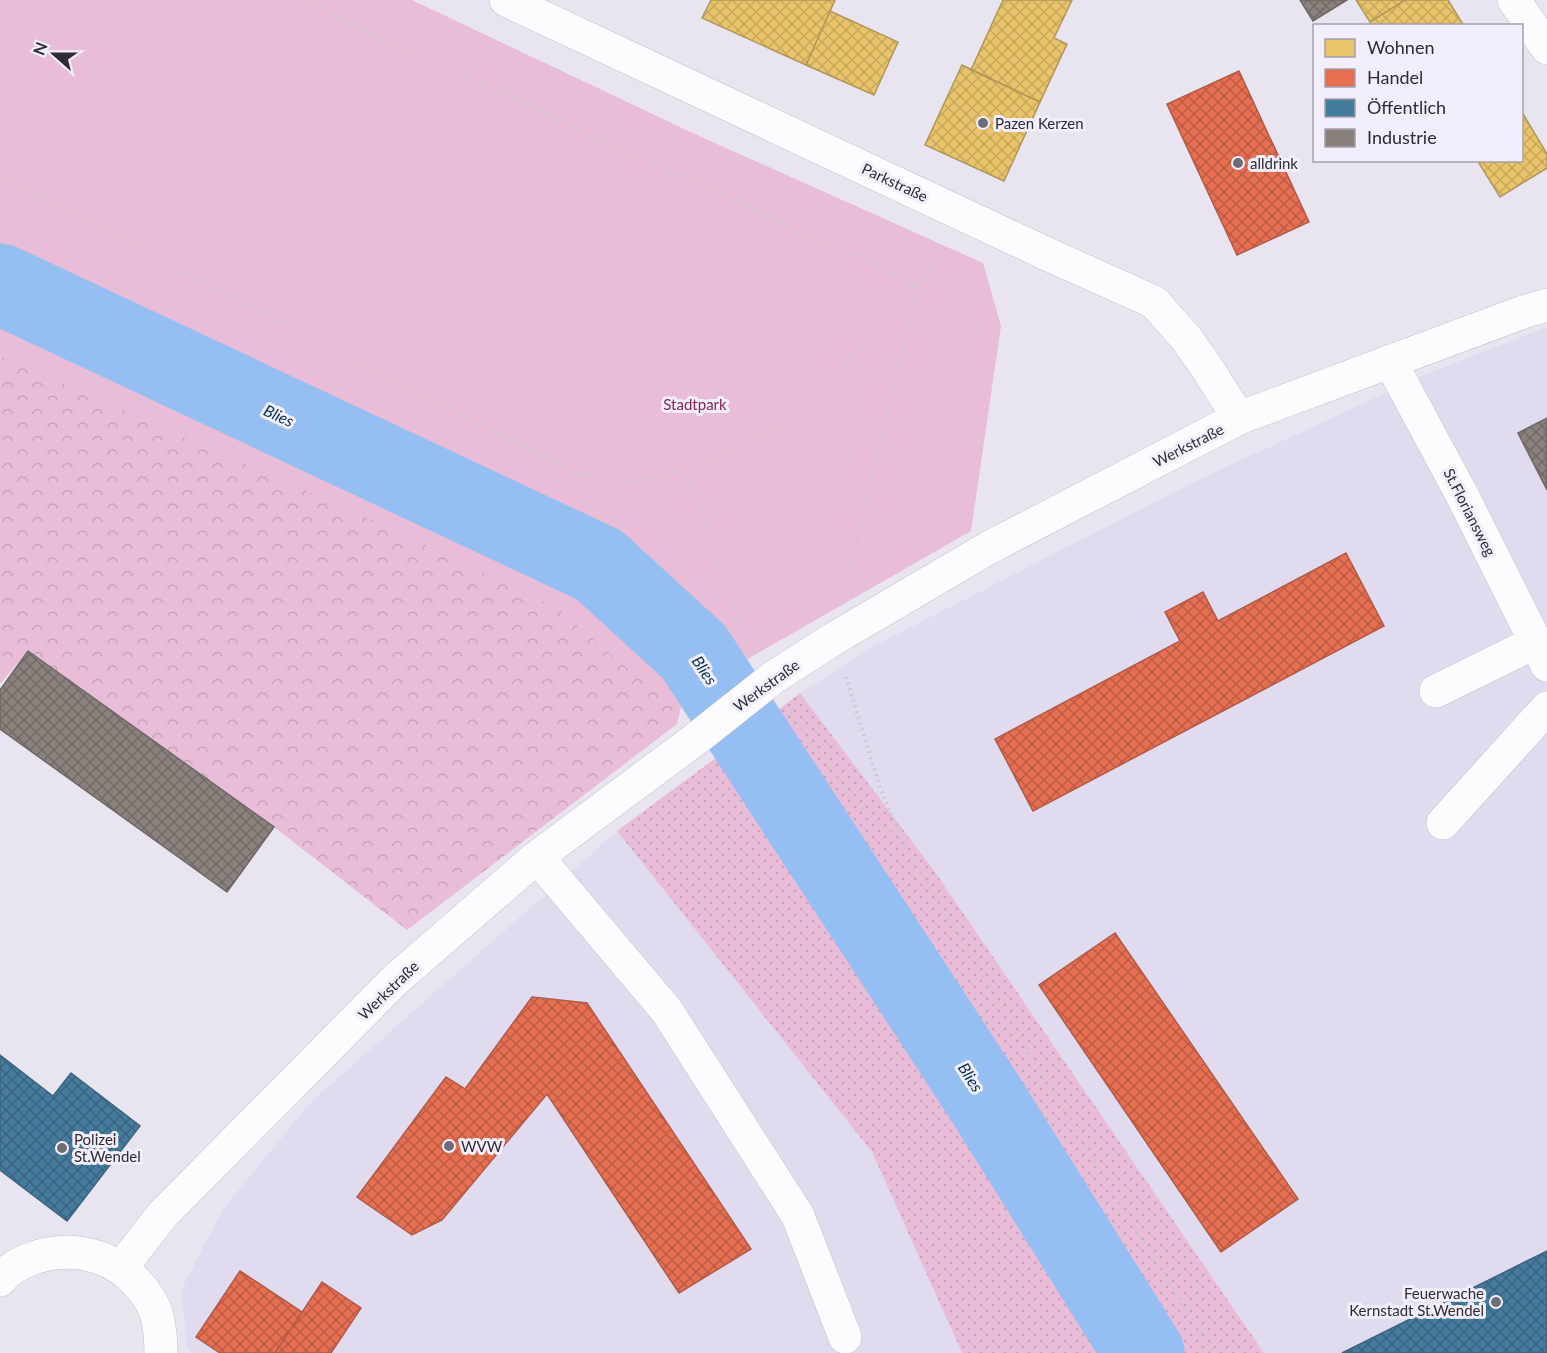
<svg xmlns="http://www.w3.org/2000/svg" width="1547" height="1353" viewBox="0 0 1547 1353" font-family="Lato,sans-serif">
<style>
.built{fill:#e1dbf0}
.grass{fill:url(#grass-dots)}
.forest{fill:url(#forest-crowns)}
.park{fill:#e9bdd8}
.homes{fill:url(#homes-cross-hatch);stroke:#b1965a;stroke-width:1.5}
.shops{fill:url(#shops-cross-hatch);stroke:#b05b48;stroke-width:1.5}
.public{fill:url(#public-cross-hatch);stroke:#3e637d;stroke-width:1.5}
.industry{fill:url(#industry-cross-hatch);stroke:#6e6766;stroke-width:1.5}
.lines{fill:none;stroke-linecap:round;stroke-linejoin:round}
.river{stroke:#95bff2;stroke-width:81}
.minor-casing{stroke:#c4c1ca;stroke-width:34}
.major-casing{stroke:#c4c1ca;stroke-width:34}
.path{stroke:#c9c7cc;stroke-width:4;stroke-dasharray:1.5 4.5;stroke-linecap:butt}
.minor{stroke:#fcfbfd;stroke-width:33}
.major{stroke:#fcfbfd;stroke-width:33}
.minor-bridge-casing{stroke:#c4c1ca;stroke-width:34;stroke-linecap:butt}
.minor-bridge{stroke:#fcfbfd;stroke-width:33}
.poi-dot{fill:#6f6c76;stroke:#f3eefc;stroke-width:2}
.labels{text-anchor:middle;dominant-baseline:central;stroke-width:6;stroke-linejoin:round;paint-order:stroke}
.poi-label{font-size:15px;fill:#2e2b33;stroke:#f3eefc;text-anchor:start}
.street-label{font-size:15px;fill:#2e2b33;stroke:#f3eefc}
.park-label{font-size:15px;fill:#87235e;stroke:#f3eefc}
.water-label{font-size:16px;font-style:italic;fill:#002d57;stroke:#f3eefc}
</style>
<defs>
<pattern id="grass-dots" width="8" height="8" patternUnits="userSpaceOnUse" patternTransform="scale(1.5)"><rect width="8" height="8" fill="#e9bdd8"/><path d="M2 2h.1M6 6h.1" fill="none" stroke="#c8a3ba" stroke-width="1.8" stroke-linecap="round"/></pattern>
<pattern id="forest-crowns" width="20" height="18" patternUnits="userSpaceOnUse" patternTransform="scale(1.5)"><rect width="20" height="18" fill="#e9bdd8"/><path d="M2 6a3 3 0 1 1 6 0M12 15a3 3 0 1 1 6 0" fill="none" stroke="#c8a3ba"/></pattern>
<pattern id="homes-cross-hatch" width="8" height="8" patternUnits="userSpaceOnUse" patternTransform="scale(1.5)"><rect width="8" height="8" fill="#e9c46a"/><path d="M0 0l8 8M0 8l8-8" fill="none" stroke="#c8a95c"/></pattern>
<pattern id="shops-cross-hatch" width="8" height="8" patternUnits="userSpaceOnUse" patternTransform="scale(1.5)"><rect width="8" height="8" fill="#e76f51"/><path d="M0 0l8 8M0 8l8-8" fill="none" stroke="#bc5b44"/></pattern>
<pattern id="public-cross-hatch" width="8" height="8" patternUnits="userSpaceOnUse" patternTransform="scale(1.5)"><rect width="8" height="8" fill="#457b9d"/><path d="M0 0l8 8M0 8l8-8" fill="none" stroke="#3a6581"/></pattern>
<pattern id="industry-cross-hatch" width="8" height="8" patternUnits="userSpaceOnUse" patternTransform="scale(1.5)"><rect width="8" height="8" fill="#8a817c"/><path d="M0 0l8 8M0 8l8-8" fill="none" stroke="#716a66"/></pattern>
</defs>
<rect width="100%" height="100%" fill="#e8e5f1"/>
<!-- built -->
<path class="built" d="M1547 327V1353H1264L933 869 800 693 872 647 1194 482 1431 372Z
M617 831 872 1152 962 1353H191L187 1347 181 1290 223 1209 311 1102Z"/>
<!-- grass -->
<path class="grass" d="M800 693 933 869 1264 1353H962L872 1152 617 831 713 760Z"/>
<!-- forest -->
<path class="forest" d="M0 284 694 652 677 724 407 930 274 827 28 651 0 684Z"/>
<!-- park -->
<path class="park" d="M0 0H412L697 135 983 263 1001 326 971 531 751 657 673 708 557 608 383 525 0 356Z"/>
<!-- homes -->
<path class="homes" d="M711 0H835L806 65 702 18Z
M1003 0H1072L1054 38 1067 44 1040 102 971 70Z
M1356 0H1405L1370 22Z
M1405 0H1448L1464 26H1372L1370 22Z
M830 11 898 42 874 95 806 65Z
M962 65 1040 102 1004 181 925 145Z
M1522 112 1547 154V168L1500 197 1477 160H1522Z"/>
<!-- shops -->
<path class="shops" d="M1239 71 1309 222 1237 255 1167 104Z
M1346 553 1384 626 1033 811 995 739 1180 641 1165 612 1203 592 1218 621Z
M1115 933 1298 1199 1221 1252 1039 985Z
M532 997 587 1003 751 1249 679 1293 547 1094 442 1220 412 1235 357 1197 446 1077 465 1089Z
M240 1271 302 1312 275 1353H220L196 1337Z
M322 1282 361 1308 331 1353H275Z"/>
<!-- public -->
<path class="public" d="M0 1055 53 1096 71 1073 140 1126 67 1221 0 1170Z
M1547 1251V1353H1342Z"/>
<!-- industry -->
<path class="industry" d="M1300 0H1347L1313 21Z
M1547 418V490L1518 433Z
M28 651 274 827 227 892 0 729V690Z"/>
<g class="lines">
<!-- river -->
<path class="river" d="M0 284 599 565 694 652 988 1103 1144 1353"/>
<!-- minor casing -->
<g class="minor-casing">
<path id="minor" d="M506 0 1047 254 1154 302 1186 338 1205 365 1239 418
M1514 0 1547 48
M1390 361 1462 495 1547 665
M774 677 835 638 990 547 1239 418 1526 311 1547 305
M1436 691 1536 642
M1443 823 1547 708
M537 857 667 1011 798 1216 845 1337
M121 1268 163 1214 395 980 537 857 697 738"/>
</g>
<!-- major casing -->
<g class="major-casing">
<path id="major" d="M0 1280C10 1266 32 1257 48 1254 82 1248 116 1258 139 1285 146 1293 152 1302 156 1312 160 1326 161 1339 161 1353"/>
</g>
<!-- path -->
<path class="path" d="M300 0 917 285 941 249
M0 179 62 209 560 465 605 481 645 480 700 465 801 413 916 285
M685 470 748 646
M847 585 917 285
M846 677 880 788 907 850 1119 1203 1213 1353
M790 713 855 803 901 839"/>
<!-- minor -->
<use href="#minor" class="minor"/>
<!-- major -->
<use href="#major" class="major"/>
<!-- minor-bridge casing -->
<g class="minor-bridge-casing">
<path id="minor-bridge" d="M697 738 774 677"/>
</g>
<!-- minor-bridge -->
<use href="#minor-bridge" class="minor-bridge"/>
</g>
<!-- markers -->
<g class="poi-dot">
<circle cx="983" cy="123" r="6"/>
<circle cx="1238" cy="163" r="6"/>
<circle cx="449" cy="1146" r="6"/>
<circle cx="62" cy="1148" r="6"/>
<circle cx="1496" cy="1302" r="6"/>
</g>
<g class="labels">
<!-- poi labels -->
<g class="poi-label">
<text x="995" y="123">Pazen Kerzen</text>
<text x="1250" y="163">alldrink</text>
<text x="74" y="1139">Polizei<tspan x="74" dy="17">St.Wendel</tspan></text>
<text x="461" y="1146">WVW</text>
<text x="1484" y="1293" text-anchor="end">Feuerwache<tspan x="1484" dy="17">Kernstadt St.Wendel</tspan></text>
</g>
<!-- street labels -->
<g class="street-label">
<text transform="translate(895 182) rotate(25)">Parkstraße</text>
<text transform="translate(1188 445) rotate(-27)">Werkstraße</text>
<text transform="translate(1470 512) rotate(63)">St.Floriansweg</text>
<text transform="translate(766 685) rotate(-36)">Werkstraße</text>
<text transform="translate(388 990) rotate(-44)">Werkstraße</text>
</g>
<!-- park labels -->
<g class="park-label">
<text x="695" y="404">Stadtpark</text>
</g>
<!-- water labels -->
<g class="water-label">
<text transform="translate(279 415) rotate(25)">Blies</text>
<text transform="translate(705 670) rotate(56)">Blies</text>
<text transform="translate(971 1077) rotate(57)">Blies</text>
</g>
</g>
<!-- legend -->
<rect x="1313" y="24" width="210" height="138" fill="#f3eefc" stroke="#a4a0ac" stroke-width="1.5"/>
<rect x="1325" y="39" width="30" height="18" fill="#e9c46a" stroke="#a4a0ac" stroke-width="1.5"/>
<text x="1367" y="54" font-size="18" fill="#2e2b33">Wohnen</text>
<rect x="1325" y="69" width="30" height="18" fill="#e76f51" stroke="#a4a0ac" stroke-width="1.5"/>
<text x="1367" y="84" font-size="18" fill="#2e2b33">Handel</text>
<rect x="1325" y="99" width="30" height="18" fill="#457b9d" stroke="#a4a0ac" stroke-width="1.5"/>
<text x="1367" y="114" font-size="18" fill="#2e2b33">Öffentlich</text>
<rect x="1325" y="129" width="30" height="18" fill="#8a817c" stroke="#a4a0ac" stroke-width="1.5"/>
<text x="1367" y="144" font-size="18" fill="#2e2b33">Industrie</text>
<!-- north arrow -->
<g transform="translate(54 54) rotate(291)" stroke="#f3eefc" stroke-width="4.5" paint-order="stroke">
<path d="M0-4.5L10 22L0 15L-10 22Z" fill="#2e2b33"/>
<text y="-9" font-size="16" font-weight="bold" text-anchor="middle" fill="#2e2b33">N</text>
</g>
</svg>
